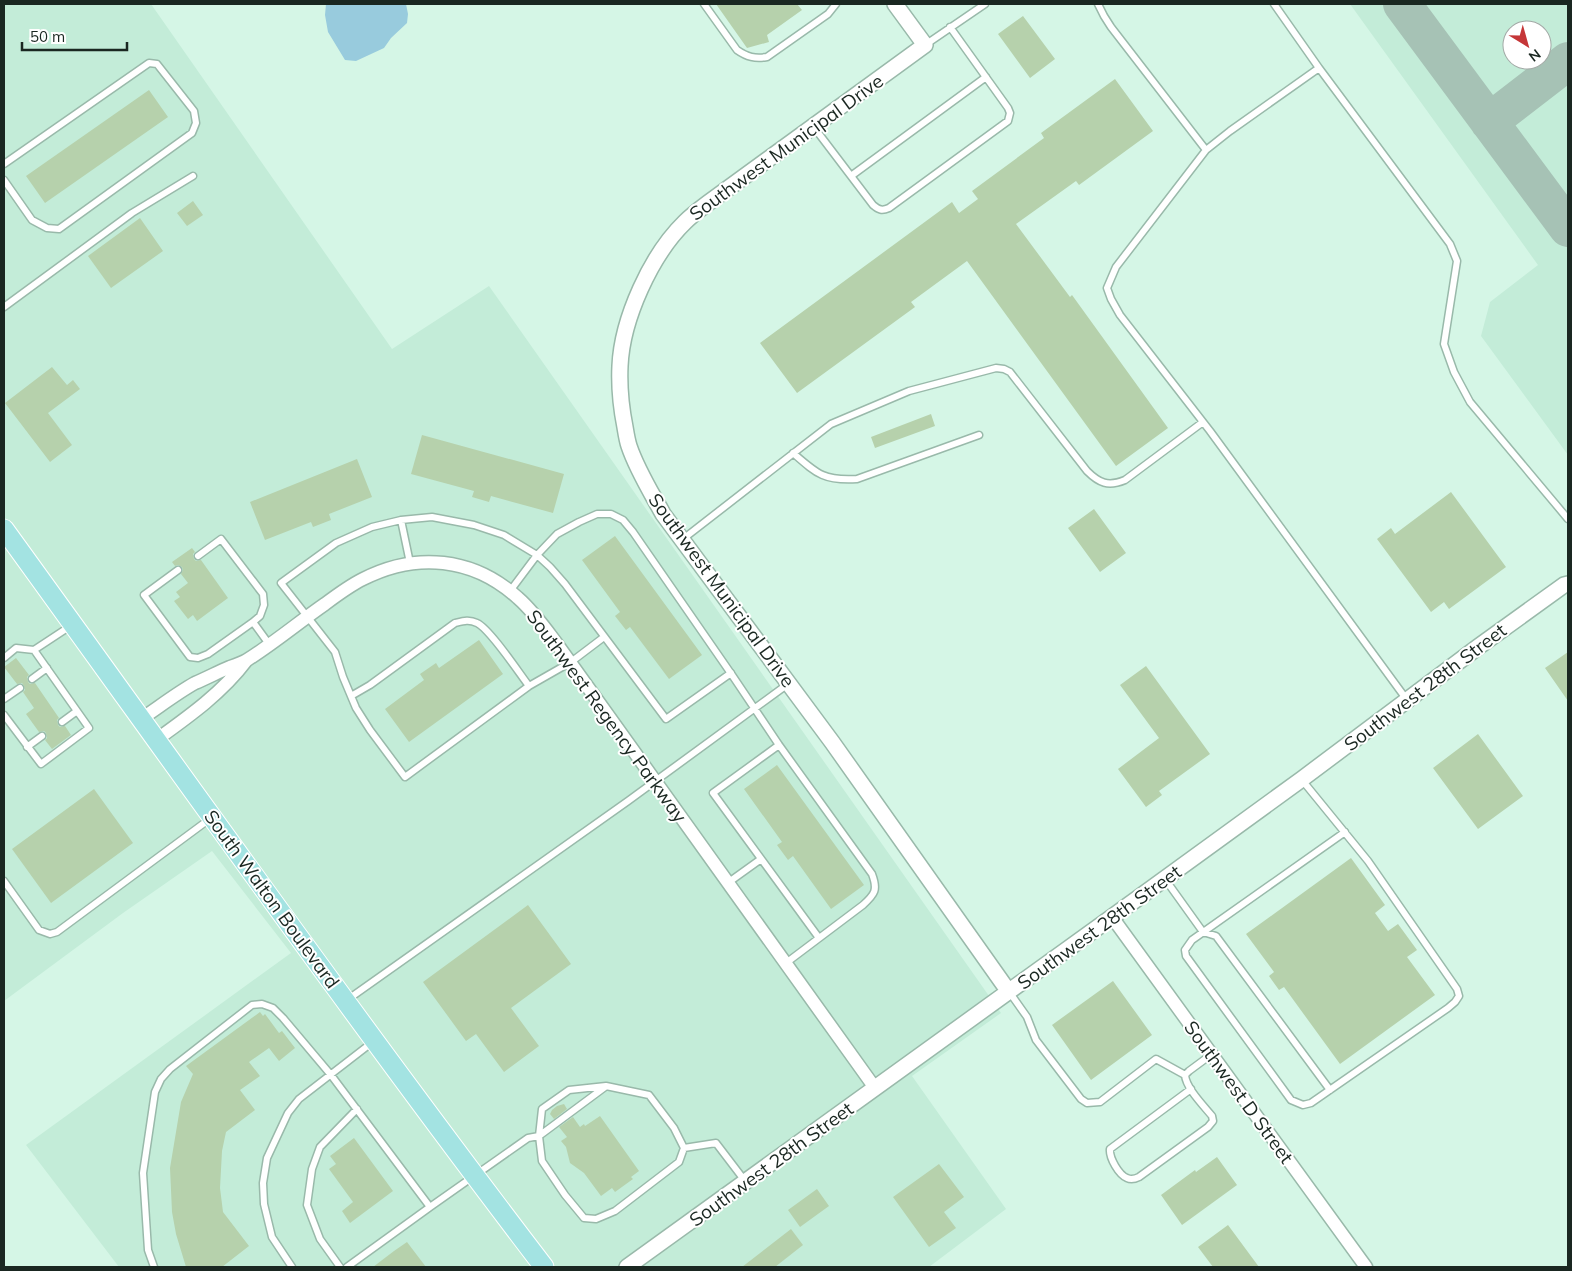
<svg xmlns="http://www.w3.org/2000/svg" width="1572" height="1271" viewBox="0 0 1572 1271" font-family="Mulish,sans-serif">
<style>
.built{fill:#c3ecd8;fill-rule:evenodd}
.water{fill:#98cbdd}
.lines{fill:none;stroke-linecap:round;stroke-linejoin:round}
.taxiway{stroke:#a6c2b5;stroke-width:38}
.building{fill:#b6d1ac}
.service-casing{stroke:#99b9aa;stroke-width:9}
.minor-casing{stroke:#99b9aa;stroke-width:15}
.tertiary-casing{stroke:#99b9aa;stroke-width:18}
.primary-casing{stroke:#fff;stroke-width:21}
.service{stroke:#fff;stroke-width:6}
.minor{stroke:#fff;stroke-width:12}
.tertiary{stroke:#fff;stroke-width:15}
.primary{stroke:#a3e3e2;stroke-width:19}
.labels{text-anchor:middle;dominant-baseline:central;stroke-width:4;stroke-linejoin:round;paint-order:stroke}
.street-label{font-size:19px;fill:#1a2721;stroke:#fff}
</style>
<rect width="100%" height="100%" fill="#d5f6e6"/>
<!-- built -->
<path class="built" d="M4 4H151L392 349 489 286 1001 1013 912 1076 1006 1209 929 1267H119L26 1145 291 953 212 851 123 913 4 1001Z
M1350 4H1568V455L1481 336 1490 302 1538 265ZM1512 30H1542V60H1512Z"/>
<!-- water -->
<path class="water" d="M326 4H406L408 14 407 23 391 38 384 48 356 61 345 60 328 32 325 15Z"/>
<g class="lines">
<!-- taxiway -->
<path class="taxiway" d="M1402 4 1568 228
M1489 122 1568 61"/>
</g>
<!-- building -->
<path class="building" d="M716 4H797L802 10 767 35 769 42 747 48Z
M1023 16 1055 59 1030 78 998 34Z
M1115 79 1153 131 1079 185 1076 181 1016 224 1070 297 1072 295 1168 428 1116 466 967 261 911 302 915 307 797 393 760 343 952 202 959 213 978 199 972 191 1044 138 1041 133Z
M149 90 168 117 45 203 26 176Z
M193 201 203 215 187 226 177 213Z
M140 218 163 251 111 288 88 256Z
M52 367 67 385 73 380 80 389 48 413 72 445 50 462 5 403Z
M931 414 935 426 875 448 871 437Z
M422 435 564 474 553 513 491 496 489 502 472 497 474 491 411 474Z
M357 459 372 497 329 514 331 520 313 527 311 522 265 540 250 502Z
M1451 492 1506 567 1449 609 1444 602 1431 612 1377 539 1391 528 1395 534Z
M1094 509 1126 553 1100 572 1068 528Z
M615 536 702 655 669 679 630 627 626 630 615 616 620 612 582 560Z
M192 548 195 552 193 554 194 559 196 561 201 560 228 598 197 621 193 615 188 619 174 601 180 597 176 592 188 583 181 574 183 570 182 567 178 565 175 566 172 562Z
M479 640 503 674 409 742 385 709 424 680 420 674 436 663 439 668Z
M1568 652V701L1545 668Z
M16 658 29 675 27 677 28 682 30 684 35 683 59 718 57 720 58 725 60 727 65 726 71 735 52 749 45 740 47 738 46 733 44 731 39 732 26 714 34 708 23 692 25 690 24 686 22 683 17 684 4 667Z
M1146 666 1210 754 1159 791 1162 795 1146 807 1118 769 1159 738 1120 685Z
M1478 734 1523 796 1478 829 1433 768Z
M777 765 864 885 831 909 793 856 788 860 777 845 782 842 744 789Z
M94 789 133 843 51 903 12 849Z
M1351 858 1385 905 1375 913 1388 931 1398 924 1417 950 1407 957 1435 995 1340 1064 1284 987 1279 990 1269 976 1274 972 1246 934Z
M528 905 571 964 511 1008 539 1046 504 1072 476 1034 466 1041 423 982Z
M1113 981 1152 1035 1091 1080 1052 1025Z
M260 1012 263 1016 265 1014 279 1033 282 1031 295 1048 279 1061 269 1048 249 1062 260 1076 240 1090 255 1110 226 1132 222 1151 220 1188 223 1212 249 1246 222 1267H186L176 1234 172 1212 170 1168 181 1102 193 1074 186 1066Z
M564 1104 567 1109 554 1119 550 1114 552 1110 557 1106Z
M600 1116 639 1171 631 1177 633 1179 615 1192 612 1188 601 1196 584 1173 570 1163 566 1147 561 1141 567 1137 559 1127 573 1117 580 1127 584 1124 585 1126Z
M354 1138 393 1191 350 1223 342 1211 353 1202 329 1169 336 1164 330 1156Z
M1217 1157 1237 1185 1182 1225 1161 1195 1195 1170 1196 1172Z
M939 1164 964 1197 944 1212 956 1228 929 1247 893 1197Z
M817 1189 829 1206 800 1227 788 1210Z
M1228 1225 1259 1267H1213L1198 1247Z
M791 1229 803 1245 775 1267H742Z
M407 1242 426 1267H373L394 1251Z"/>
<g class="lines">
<!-- service casing -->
<g class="service-casing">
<path id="service" d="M704 4 737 50C747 57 755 59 767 57L828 14 836 4
M1098 4 1104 16 1111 27 1206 150
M1274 4 1319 68
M925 45 985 4
M813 126 873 205C879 210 882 211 889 208L1008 121 1010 113 1008 108 950 27
M4 164 149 63 157 64 194 111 196 123 192 133 59 229 47 228 32 220 4 180
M851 176 986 77
M4 307 132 213 193 176
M793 453C817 474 824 481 857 479L979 435
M401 520 410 563
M683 539 831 424 909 391 996 368 1004 369 1010 372 1087 471C1099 483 1108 487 1125 480L1203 422
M198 556 221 539 263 594 264 605 260 616 253 622
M178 570 144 595 190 657 198 658 208 654 253 622 269 644
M510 591 537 555 557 534 579 522 597 514H611L623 520 633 532 732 675 779 745 872 874C878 890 875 894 863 905L786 963
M604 637 571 662 529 686 405 777 370 730 356 708 343 677 335 652 281 583 336 543 372 527 401 520 432 517 474 525 504 535 537 555 550 567 565 584 666 719 731 673
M4 658 16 648 34 650 72 625
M32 679 47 668
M351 696 370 685 455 623C463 621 469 619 477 623 490 629 519 673 529 686
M4 699 20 688
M1407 700 1210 431 1120 315 1111 299 1107 288 1116 267 1206 150 1230 131 1319 68 1450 244 1457 261 1444 344 1454 372 1470 402 1568 519
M4 715 41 764 89 728 34 650
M62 722 77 711
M779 745 713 793 819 938
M27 747 42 736
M1302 780 1368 861 1457 989 1459 996 1455 1002 1448 1008 1311 1103 1303 1105 1291 1100 1186 956 1185 950 1192 940 1345 832
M1165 879 1203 932 1216 936 1330 1090
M4 881 39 930 50 934 57 932 211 818
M729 882 761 859
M1010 993 1027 1017 1036 1040 1081 1099 1087 1103 1100 1102 1156 1059 1185 1075
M347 1000 628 801 788 684
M1191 1089 1110 1149C1109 1158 1119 1175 1127 1178 1131 1180 1135 1179 1139 1177L1208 1127 1213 1121 1212 1116C1203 1105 1186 1088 1185 1075L1189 1071 1212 1054
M539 1136 605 1087
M684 1148 716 1143 745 1181
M154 1267 148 1250 143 1173 155 1092 161 1079 170 1069 252 1005 262 1004 273 1008 283 1018 331 1075 430 1207 528 1138 539 1136 542 1161 565 1195 584 1218 596 1219 615 1211 679 1162 684 1148 674 1128 649 1095 606 1086 569 1090 542 1109 539 1136
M292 1267 272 1237 264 1204 263 1183 267 1158 288 1113 299 1099 374 1041
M340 1267 320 1239 307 1205 312 1169 320 1147 357 1109
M347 1267 430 1207"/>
</g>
<!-- minor casing -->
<g class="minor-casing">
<path id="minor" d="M141 719C159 707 177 693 195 683 207 678 218 672 230 667 236 665 242 663 247 660 274 643 299 622 325 604 337 595 349 586 363 579 416 552 473 557 518 598 533 611 545 628 557 644L875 1088
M156 740C188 717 222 693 246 661
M1112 917 1366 1267"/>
</g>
<!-- tertiary casing -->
<g class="tertiary-casing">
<path id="tertiary" d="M895 4 925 45 708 203C700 209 692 215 685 222 651 255 622 319 620 366 619 387 621 407 625 427 626 433 627 440 629 446 637 470 651 492 663 514L832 742 1009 992
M627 1267 1112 917 1302 779 1478 647 1564 585 1568 584"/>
</g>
<!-- primary casing -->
<g class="primary-casing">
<path id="primary" d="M4 529C183 776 359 1025 544 1267"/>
</g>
<!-- service -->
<use href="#service" class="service"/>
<!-- minor -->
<use href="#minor" class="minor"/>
<!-- tertiary -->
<use href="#tertiary" class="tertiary"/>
<!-- primary -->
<use href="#primary" class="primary"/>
</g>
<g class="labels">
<!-- street labels -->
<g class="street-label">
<text transform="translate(786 147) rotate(-36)">Southwest Municipal Drive</text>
<text transform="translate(722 590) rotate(54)">Southwest Municipal Drive</text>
<text transform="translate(1425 687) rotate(-37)">Southwest 28th Street</text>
<text transform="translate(607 716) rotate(54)">Southwest Regency Parkway</text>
<text transform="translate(272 899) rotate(54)">South Walton Boulevard</text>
<text transform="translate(1099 927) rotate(-36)">Southwest 28th Street</text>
<text transform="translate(1239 1092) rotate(54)">Southwest D Street</text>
<text transform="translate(771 1164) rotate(-36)">Southwest 28th Street</text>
</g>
</g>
<!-- border -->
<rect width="1572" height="1271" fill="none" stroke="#1a2721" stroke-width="10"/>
<!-- north arrow -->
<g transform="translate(1527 45) rotate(143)"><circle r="24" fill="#ffffff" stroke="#a3a9a6"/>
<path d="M0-4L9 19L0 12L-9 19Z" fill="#c53638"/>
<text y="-8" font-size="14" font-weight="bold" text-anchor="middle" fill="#1a2721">N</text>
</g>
<!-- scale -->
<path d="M22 42v8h105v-8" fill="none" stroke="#1a2721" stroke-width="2.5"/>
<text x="30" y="42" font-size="15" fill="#1a2721" stroke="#ffffff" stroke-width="4" paint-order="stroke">50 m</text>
</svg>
